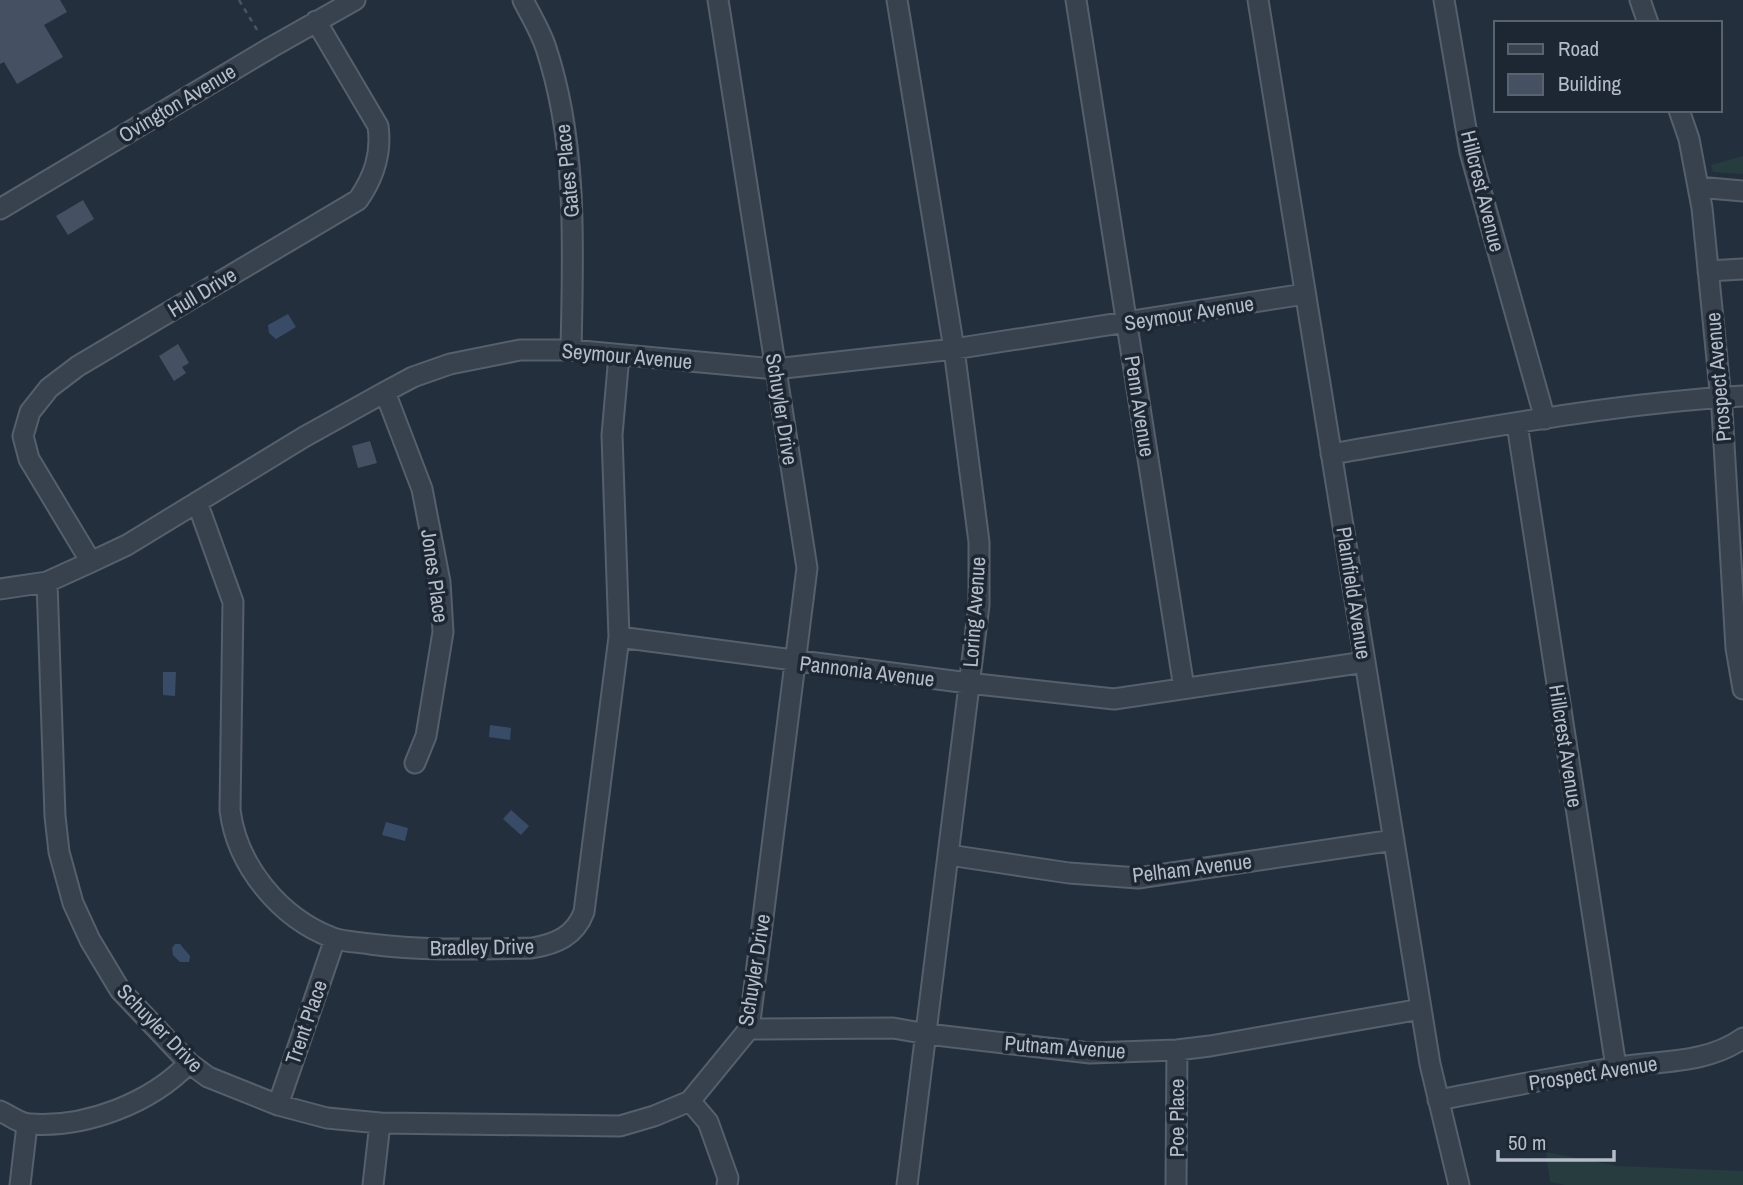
<svg xmlns="http://www.w3.org/2000/svg" width="1743" height="1185" viewBox="0 0 1743 1185" font-family="'Archivo Narrow',sans-serif">
<style>
.green{fill:#263c3f}
.water{fill:#394c67}
.building{fill:#455162}
.lines{fill:none;stroke-linecap:round;stroke-linejoin:round}
.minor-casing{stroke:#565f6c;stroke-width:23}
.path{stroke:#44595c;stroke-width:2.5;stroke-dasharray:5 5;stroke-linecap:butt}
.minor{stroke:#38414e;stroke-width:19}
.labels{text-anchor:middle;dominant-baseline:central;stroke-width:7;stroke-linejoin:round;paint-order:stroke}
.street-label{font-size:21px;fill:#b4bcc9;stroke:#1d2633}
</style>
<rect width="100%" height="100%" fill="#242f3e"/>
<!-- green -->
<path class="green" d="M1743 156V174L1713 172 1711 165Z
M1546 1152 1617 1166 1743 1171V1185H1566L1550 1182Z"/>
<!-- water -->
<path class="water" d="M288 314 296 327 276 339 269 333 268 325Z
M163 672H176L175 696 163 695Z
M490 725 511 728 510 740 489 737Z
M511 810 529 826 521 835 503 819Z
M386 822 408 828 405 841 382 835Z
M175 944H180L190 956 189 962H180L173 955 172 948Z"/>
<!-- building -->
<path class="building" d="M0 0H60L67 12 44 25 63 57 17 84 4 62 0 64Z
M83 200 94 219 68 235 56 216Z
M178 344 189 363 182 367 186 373 174 381 159 356Z
M370 441 377 463 358 468 352 446Z"/>
<g class="lines">
<!-- minor casing -->
<g class="minor-casing">
<path id="minor" d="M523 0C531 16 541 32 546 48 578 145 573 249 571 350
M897 0 954 349 979 542V605L907 1185
M1076 0 1184 688
M1258 0 1430 1064 1459 1185
M1444 0 1470 152 1545 419
M1640 0 1648 23
M1679 110 1689 139 1702 208 1722 410 1736 648 1743 689
M1698 187 1743 191
M0 209 270 48 355 0
M1708 271 1743 269
M385 392 422 489 440 582 443 632 426 736 415 763
M1517 424 1616 1067
M1331 454C1468 431 1605 404 1743 396
M197 502 233 602 230 810C237 866 280 918 333 938 344 942 359 942 370 944 423 951 478 949 532 948 556 944 575 936 584 912L619 637 612 435 619 355
M91 562 29 459 23 436 30 412 49 388 78 366 358 200C374 177 382 154 378 126L316 21
M47 582 55 816 59 852 73 903 90 940 120 990 189 1063 208 1077 278 1105 327 1118 380 1123 620 1126 654 1116 690 1101 749 1029 807 568 718 0
M0 589 47 582 91 562 127 545 304 437 385 392 413 377 450 364 520 350H571L775 369 954 349 1305 294
M619 637 968 683 1114 699 1365 662
M949 855 1069 873 1138 878 1394 840
M749 1029 893 1028 927 1034 1090 1053 1177 1050 1210 1046 1421 1009
M1438 1100C1497 1089 1555 1077 1613 1068 1658 1060 1705 1065 1743 1038
M690 1101 708 1122 728 1178 727 1185
M278 1105 335 939
M0 1111C9 1115 20 1124 30 1124 86 1128 151 1103 189 1063
M20 1185 27 1125
M373 1185 380 1123
M1176 1185 1177 1050"/>
</g>
<!-- path -->
<path class="path" d="M239 0 259 33"/>
<!-- minor -->
<use href="#minor" class="minor"/>
</g>
<g class="labels">
<!-- street labels -->
<g class="street-label">
<text transform="translate(177 103) rotate(-31)">Ovington Avenue</text>
<text transform="translate(567 171) rotate(-96)">Gates Place</text>
<text transform="translate(1483 191) rotate(76)">Hillcrest Avenue</text>
<text transform="translate(202 292) rotate(-31)">Hull Drive</text>
<text transform="translate(1189 313) rotate(-9)">Seymour Avenue</text>
<text transform="translate(627 356) rotate(5)">Seymour Avenue</text>
<text transform="translate(1718 377) rotate(-95)">Prospect Avenue</text>
<text transform="translate(1140 406) rotate(81)">Penn Avenue</text>
<text transform="translate(782 409) rotate(81)">Schuyler Drive</text>
<text transform="translate(435 576) rotate(82)">Jones Place</text>
<text transform="translate(1354 593) rotate(81)">Plainfield Avenue</text>
<text transform="translate(974 612) rotate(-86)">Loring Avenue</text>
<text transform="translate(867 671) rotate(7)">Pannonia Avenue</text>
<text transform="translate(1566 746) rotate(81)">Hillcrest Avenue</text>
<text transform="translate(1192 868) rotate(-7)">Pelham Avenue</text>
<text transform="translate(482 947) rotate(-1)">Bradley Drive</text>
<text transform="translate(754 970) rotate(-81)">Schuyler Drive</text>
<text transform="translate(306 1022) rotate(-71)">Trent Place</text>
<text transform="translate(160 1028) rotate(46)">Schuyler Drive</text>
<text transform="translate(1065 1047) rotate(4)">Putnam Avenue</text>
<text transform="translate(1593 1073) rotate(-9)">Prospect Avenue</text>
<text transform="translate(1176 1118) rotate(-90)">Poe Place</text>
</g>
</g>
<!-- legend -->
<rect x="1494" y="21" width="228" height="91" fill="#1d2633" stroke="#59626f" stroke-width="2"/>
<rect x="1508" y="44" width="35" height="10" fill="#38414e" stroke="#59626f" stroke-width="2"/>
<text x="1558" y="56" font-size="21" fill="#b4bcc9">Road</text>
<rect x="1508" y="74" width="35" height="21" fill="#455162" stroke="#59626f" stroke-width="2"/>
<text x="1558" y="91" font-size="21" fill="#b4bcc9">Building</text>
<!-- scale -->
<path d="M1498 1150v10h116v-10" fill="none" stroke="#b4bcc9" stroke-width="3.5"/>
<text x="1508" y="1150" font-size="21" fill="#b4bcc9" stroke="#1d2633" stroke-width="5" paint-order="stroke">50 m</text>
</svg>
